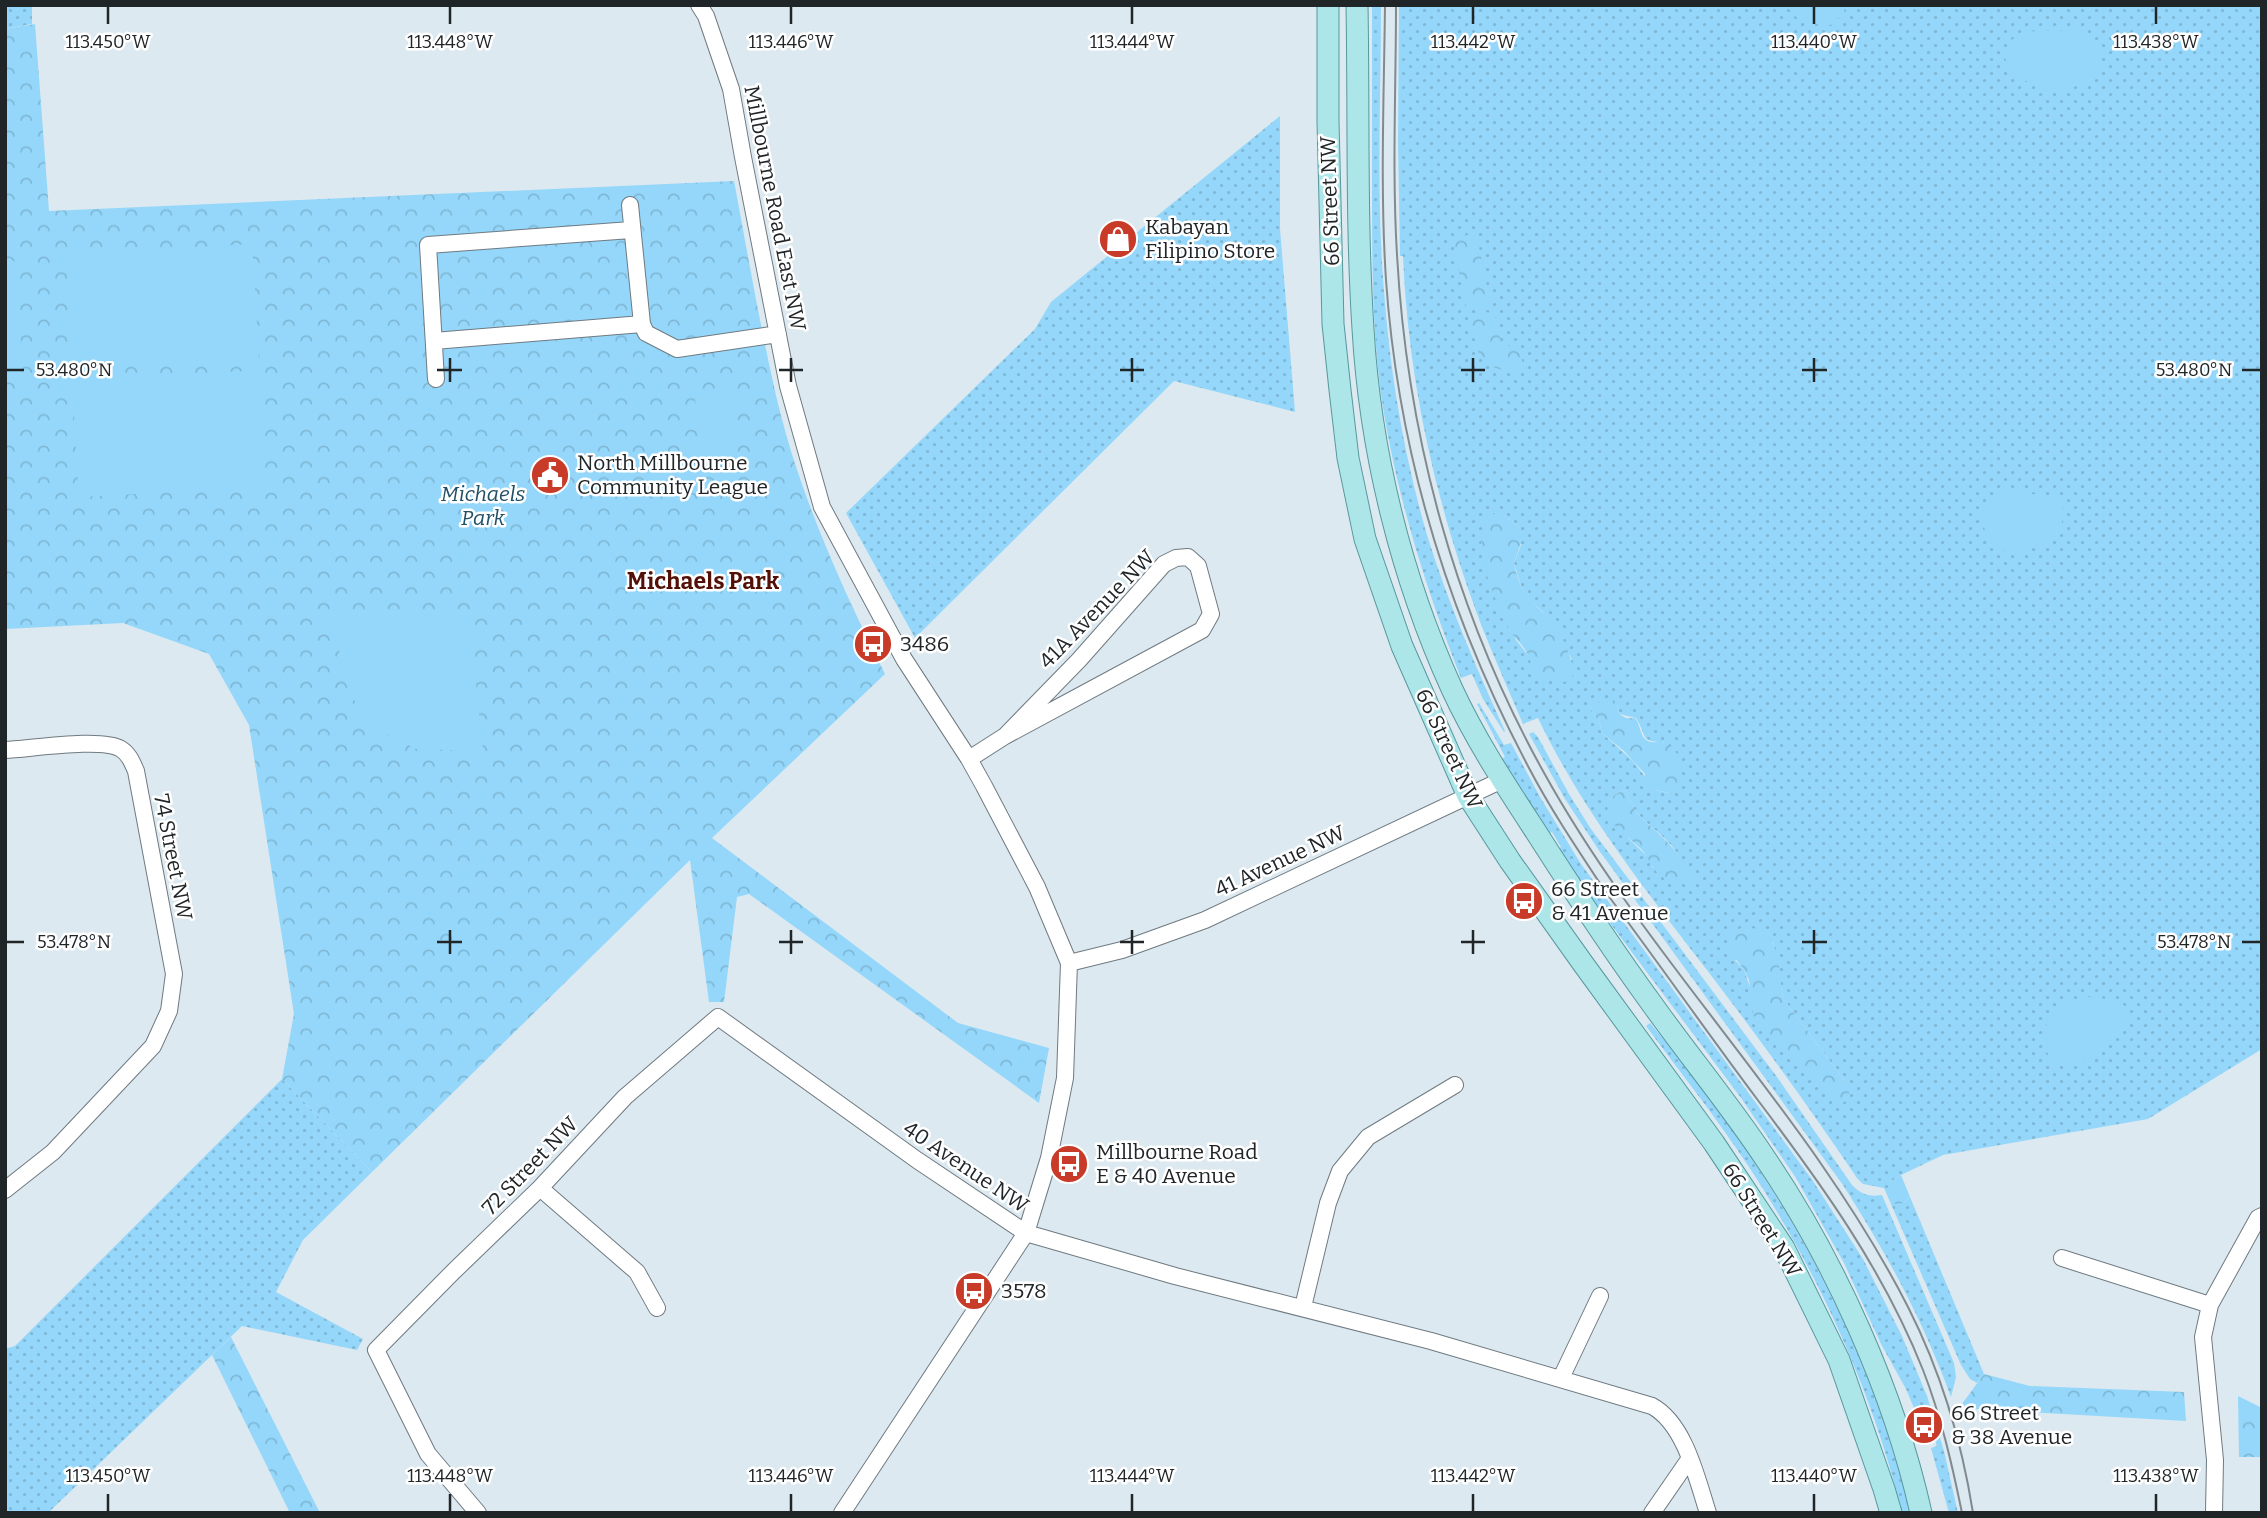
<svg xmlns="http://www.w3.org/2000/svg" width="2267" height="1518" viewBox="0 0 2267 1518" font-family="Bitter,serif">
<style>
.grass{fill:url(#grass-dots);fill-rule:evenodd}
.forest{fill:url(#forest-crowns)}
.garden{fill:#94d7fa}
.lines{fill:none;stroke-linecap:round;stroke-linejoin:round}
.minor-casing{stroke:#6f7a81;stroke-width:18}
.major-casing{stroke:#57989c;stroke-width:23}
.minor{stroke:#fff;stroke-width:16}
.major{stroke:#ace6e9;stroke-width:21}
.tram{stroke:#818a8f;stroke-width:2}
.ticks{fill:none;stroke:#202528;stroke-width:2.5}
.labels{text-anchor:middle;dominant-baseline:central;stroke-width:5;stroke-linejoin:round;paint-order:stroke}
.street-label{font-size:21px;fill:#202528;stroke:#fff}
.poi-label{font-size:21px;fill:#202528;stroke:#fff;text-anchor:start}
.park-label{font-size:21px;font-style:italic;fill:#214f65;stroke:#fff}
.neighbourhood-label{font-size:23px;font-weight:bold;fill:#531007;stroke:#fff}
.ticks-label{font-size:18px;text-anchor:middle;fill:#202528;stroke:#fff;stroke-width:5;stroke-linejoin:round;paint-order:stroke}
</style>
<defs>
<pattern id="grass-dots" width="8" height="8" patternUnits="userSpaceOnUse" patternTransform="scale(1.75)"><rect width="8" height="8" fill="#94d7fa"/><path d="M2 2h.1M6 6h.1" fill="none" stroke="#7fb8d6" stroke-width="1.8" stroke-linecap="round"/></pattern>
<pattern id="forest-crowns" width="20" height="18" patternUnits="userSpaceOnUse" patternTransform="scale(1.75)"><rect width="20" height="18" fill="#94d7fa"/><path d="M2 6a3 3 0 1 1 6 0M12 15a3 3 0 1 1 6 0" fill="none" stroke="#7fb8d6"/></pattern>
</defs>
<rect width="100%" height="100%" fill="#dce9f0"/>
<!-- grass -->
<path class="grass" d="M5 5H32V24L5 29Z
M1372 5H1381C1381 100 1376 196 1384 291 1390 373 1404 456 1427 535 1448 603 1476 667 1505 731L1504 732 1483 699 1472 674 1461 678C1424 584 1394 488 1380 387 1372 322 1372 256 1372 191 1372 129 1372 67 1372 5Z
M1399 5H2262V1049L2148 1119 1943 1155 1901 1175 1889 1183 1904 1203 1910 1197 1984 1374 1977 1383 1970 1379 1961 1365 1884 1188 1863 1184 1857 1178C1810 1108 1761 1041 1710 974 1647 892 1583 812 1538 718L1523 724C1507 686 1490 649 1476 611 1434 496 1408 378 1403 256H1400L1398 142ZM1503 514 1520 528 1521 545 1514 563 1524 596 1542 611 1557 630 1572 660 1528 655 1516 640 1481 545 1483 534ZM1617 704 1619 714 1636 718C1647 735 1639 742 1664 742L1676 754 1677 789 1668 793 1656 790 1632 760 1602 733 1600 724 1589 706ZM1626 790C1633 819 1654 825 1671 845 1677 853 1681 860 1688 867L1653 868 1649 858 1628 838 1607 802 1617 793ZM1773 942 1782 993 1785 1001 1847 1084 1752 993 1744 970 1735 960Z
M1280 116V229L1295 412 1174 381 915 638 846 513 1035 329 1051 302Z
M1479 703 1504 745 1511 743 1540 797 1581 864 1813 1181 1863 1259 1902 1336 1927 1396 1944 1451 1958 1513H1949L1931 1448 1937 1446 1929 1423 1921 1425 1906 1389 1881 1344 1844 1263 1796 1178 1741 1098 1556 851 1561 847 1552 832 1546 835 1501 759 1505 757 1477 704Z
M1533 732 1538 737 1569 794 1591 829 1777 1077 1852 1185C1862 1195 1869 1197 1882 1195L1954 1363 1956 1377 1951 1397C1922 1318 1888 1256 1843 1185L1598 849 1565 799 1529 734Z
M1650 1023C1770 1165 1867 1330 1910 1513H1902C1872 1389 1817 1270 1747 1164 1715 1116 1680 1072 1646 1026Z
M282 1079 372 1172 303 1240 276 1292 363 1339 357 1350 242 1326 48 1513H5V1349L15 1346Z"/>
<!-- forest -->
<path class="forest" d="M35 24 49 211 734 181C747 250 759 321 775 391 797 489 840 584 885 674L712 838 958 1023 1049 1048 1039 1103 749 894 737 897 724 1002H709L690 860 372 1172 282 1079 294 1014 249 725 209 654 123 623 5 629V29Z
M1472 234 1477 238 1490 300C1484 307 1474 313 1466 306L1454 248 1459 237Z
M1486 312C1502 314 1494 329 1501 339 1505 346 1514 347 1520 352L1524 368 1523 372C1514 373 1507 371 1499 369 1475 363 1477 344 1471 323L1474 318Z
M1496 513 1503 514 1520 528 1523 537 1514 563 1516 572 1524 595 1551 620 1566 645 1574 670 1571 681C1558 684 1546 681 1536 672 1530 667 1531 659 1527 653 1522 643 1513 637 1508 627 1499 610 1480 564 1481 545 1481 537 1484 527 1486 518Z
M1606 700H1614L1617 704 1619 714 1626 718H1635C1640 724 1640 734 1645 739 1651 745 1659 740 1666 743 1683 752 1683 774 1677 789L1669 793 1656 790 1644 781 1645 774 1624 751 1602 733 1600 724 1589 706Z
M1626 790C1632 817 1654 826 1670 845 1681 858 1686 866 1701 877 1688 890 1662 883 1653 867 1649 861 1647 855 1641 849 1625 833 1607 827 1607 802L1617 793Z
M1741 928C1781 924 1778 964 1782 993L1785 1001 1847 1084 1849 1093 1845 1102 1833 1101 1827 1097 1753 1015 1749 980 1744 970 1729 950V939L1732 932Z
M1901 1175 1910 1197 1904 1203 1895 1204 1888 1190 1889 1183Z
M231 1337 320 1513H290L212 1355Z
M1984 1374 2030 1386 2184 1392 2186 1421 1959 1408Z
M2238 1396 2262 1408V1457H2239Z"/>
<!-- garden -->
<path class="garden" d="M1787 5H1845L1844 13 1831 25C1812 24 1796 24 1787 5Z
M2075 30C2101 36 2106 52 2098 75 2085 82 2067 92 2052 92 2043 93 2039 88 2032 84 2027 81 2022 80 2018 77 2004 66 1998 48 2016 37 2032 27 2057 32 2075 30Z
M252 244 259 357 73 368 66 255Z
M10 258 18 265 22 376 5 379V259Z
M260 370 266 487 79 497 72 381Z
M732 394 736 456 699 459 695 397Z
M2014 491 2052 497 2062 503C2065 518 2062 531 2049 541 2044 546 2036 547 2029 549 2025 550 2018 552 2013 552 1984 551 1970 507 1998 493 2002 491 2010 492 2014 491Z
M332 613 469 616 483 751 416 749 366 723 345 682Z
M2090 997 2113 1000 2127 1007C2129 1037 2121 1032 2101 1047 2093 1052 2086 1059 2079 1066L2056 1065C2036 1046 2043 1013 2068 1001 2075 998 2083 998 2090 997Z"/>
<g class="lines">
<!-- minor casing -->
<g class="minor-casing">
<path id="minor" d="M699 5 706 16 731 89 743 157 788 386 822 507 904 659 969 759 984 786 1037 887 1069 963 1065 1078 1049 1158 1026 1233 842 1513
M630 205 642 324 646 333 677 349 778 334
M434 341 642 324
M436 379 428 245 631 230
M5 750C30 749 102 737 121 749 129 754 132 762 136 771L174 974 169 1011 153 1046 53 1152 5 1190
M969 759 1005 736 1202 630 1211 614 1198 566 1188 557 1176 558 1164 564 1079 660 1005 736
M1069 963 1122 950 1205 920 1502 780
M540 1188 637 1272 657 1308
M2062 1258 2210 1305
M1303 1307 1328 1203 1340 1171 1368 1137 1455 1085
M1561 1378 1600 1296
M478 1513 428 1454 376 1350 454 1271 540 1188 625 1097 718 1017 917 1160 1026 1233 1175 1276 1431 1341 1652 1406C1685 1424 1697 1479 1708 1513
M1652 1513 1690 1458
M2214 1513 2215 1460 2203 1337 2210 1305 2258 1218 2262 1216"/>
</g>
<!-- major casing -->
<g class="major-casing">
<path id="major" d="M1328 5V121L1333 324 1340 390 1348 458 1365 539 1402 646 1468 796 1510 861 1584 965 1714 1143 1784 1248 1839 1360 1884 1489 1891 1513
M1357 5C1359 113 1356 221 1363 329 1370 451 1401 577 1452 689 1475 739 1506 786 1536 832 1573 890 1611 948 1652 1004 1689 1056 1730 1105 1765 1158 1835 1261 1894 1392 1921 1513"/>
</g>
<!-- minor -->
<use href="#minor" class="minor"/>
<!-- major -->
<use href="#major" class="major"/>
<!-- tram -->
<path class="tram" d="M1385 5C1384 96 1380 189 1386 280 1398 452 1449 617 1529 768 1552 812 1580 853 1607 894 1658 962 1706 1031 1757 1099 1822 1185 1883 1269 1923 1370 1941 1416 1952 1464 1962 1513
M1396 5C1396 88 1392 172 1397 255 1407 436 1455 612 1543 771 1647 960 1810 1114 1908 1307 1940 1370 1962 1443 1973 1513"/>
</g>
<!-- ticks -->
<path class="ticks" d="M108 7V24M450 7V24M791 7V24M1132 7V24M1473 7V24M1814 7V24M2156 7V24M450 358V382M791 358V382M1132 358V382M1473 358V382M1814 358V382M7 370H24M437 370H462M779 370H803M1120 370H1144M1461 370H1485M1802 370H1827M2242 370H2260M450 930V954M791 930V954M1132 930V954M1473 930V954M1814 930V954M7 942H24M437 942H462M779 942H803M1120 942H1144M1461 942H1485M1802 942H1827M2242 942H2260M108 1494V1511M450 1494V1511M791 1494V1511M1132 1494V1511M1473 1494V1511M1814 1494V1511M2156 1494V1511"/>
<!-- icons -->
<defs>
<g id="shop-disc" transform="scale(2.0125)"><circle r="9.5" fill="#c83b29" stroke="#fff"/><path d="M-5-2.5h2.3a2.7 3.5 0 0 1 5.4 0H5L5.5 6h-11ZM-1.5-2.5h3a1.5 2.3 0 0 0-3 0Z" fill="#fff"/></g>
<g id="civic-disc" transform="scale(2.0125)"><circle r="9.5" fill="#c83b29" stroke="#fff"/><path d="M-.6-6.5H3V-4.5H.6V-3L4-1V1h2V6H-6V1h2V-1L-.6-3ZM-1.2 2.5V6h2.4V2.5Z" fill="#fff"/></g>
<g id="bus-disc" transform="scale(2.0125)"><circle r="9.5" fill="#c83b29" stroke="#fff"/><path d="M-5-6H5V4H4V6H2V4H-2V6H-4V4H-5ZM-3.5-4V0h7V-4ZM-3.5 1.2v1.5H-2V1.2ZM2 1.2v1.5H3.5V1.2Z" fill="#fff"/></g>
</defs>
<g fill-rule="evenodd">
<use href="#shop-disc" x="1118" y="239"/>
<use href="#civic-disc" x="550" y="475"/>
<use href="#bus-disc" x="873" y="644"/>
<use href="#bus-disc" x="1524" y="901"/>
<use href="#bus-disc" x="1069" y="1164"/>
<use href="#bus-disc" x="974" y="1291"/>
<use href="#bus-disc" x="1924" y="1425"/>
</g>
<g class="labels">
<!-- street labels -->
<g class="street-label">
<text transform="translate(1330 201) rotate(-92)">66 Street NW</text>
<text transform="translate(775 208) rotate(79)">Millbourne Road East NW</text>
<text transform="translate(1097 609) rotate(-46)">41A Avenue NW</text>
<text transform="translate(1449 749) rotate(65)">66 Street NW</text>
<text transform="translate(173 857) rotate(79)">74 Street NW</text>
<text transform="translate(1280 861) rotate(-25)">41 Avenue NW</text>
<text transform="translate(530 1166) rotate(-46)">72 Street NW</text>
<text transform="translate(966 1167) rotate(34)">40 Avenue NW</text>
<text transform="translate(1762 1220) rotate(58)">66 Street NW</text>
</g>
<!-- poi labels -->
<g class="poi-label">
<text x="1145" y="227">Kabayan<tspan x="1145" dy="24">Filipino Store</tspan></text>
<text x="577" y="463">North Millbourne<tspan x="577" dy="24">Community League</tspan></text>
<text x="900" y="644">3486</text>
<text x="1551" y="889">66 Street<tspan x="1551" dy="24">&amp; 41 Avenue</tspan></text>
<text x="1096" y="1152">Millbourne Road<tspan x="1096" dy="24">E &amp; 40 Avenue</tspan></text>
<text x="1001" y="1291">3578</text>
<text x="1951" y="1413">66 Street<tspan x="1951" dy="24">&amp; 38 Avenue</tspan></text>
</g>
<!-- park labels -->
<g class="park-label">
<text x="483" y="494">Michaels<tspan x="483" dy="24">Park</tspan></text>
</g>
<!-- neighbourhood labels -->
<g class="neighbourhood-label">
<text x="703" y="581">Michaels Park</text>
</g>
</g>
<g class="ticks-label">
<text x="108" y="48">113.450°W</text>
<text x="450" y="48">113.448°W</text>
<text x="791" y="48">113.446°W</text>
<text x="1132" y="48">113.444°W</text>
<text x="1473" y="48">113.442°W</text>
<text x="1814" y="48">113.440°W</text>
<text x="2156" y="48">113.438°W</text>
<text x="74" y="376">53.480°N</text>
<text x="2194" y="376">53.480°N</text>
<text x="74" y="948">53.478°N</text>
<text x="2194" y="948">53.478°N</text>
<text x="108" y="1482">113.450°W</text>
<text x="450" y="1482">113.448°W</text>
<text x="791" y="1482">113.446°W</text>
<text x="1132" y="1482">113.444°W</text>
<text x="1473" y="1482">113.442°W</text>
<text x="1814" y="1482">113.440°W</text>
<text x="2156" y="1482">113.438°W</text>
</g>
<!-- border -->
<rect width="2267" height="1518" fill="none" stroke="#202528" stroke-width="14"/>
</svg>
